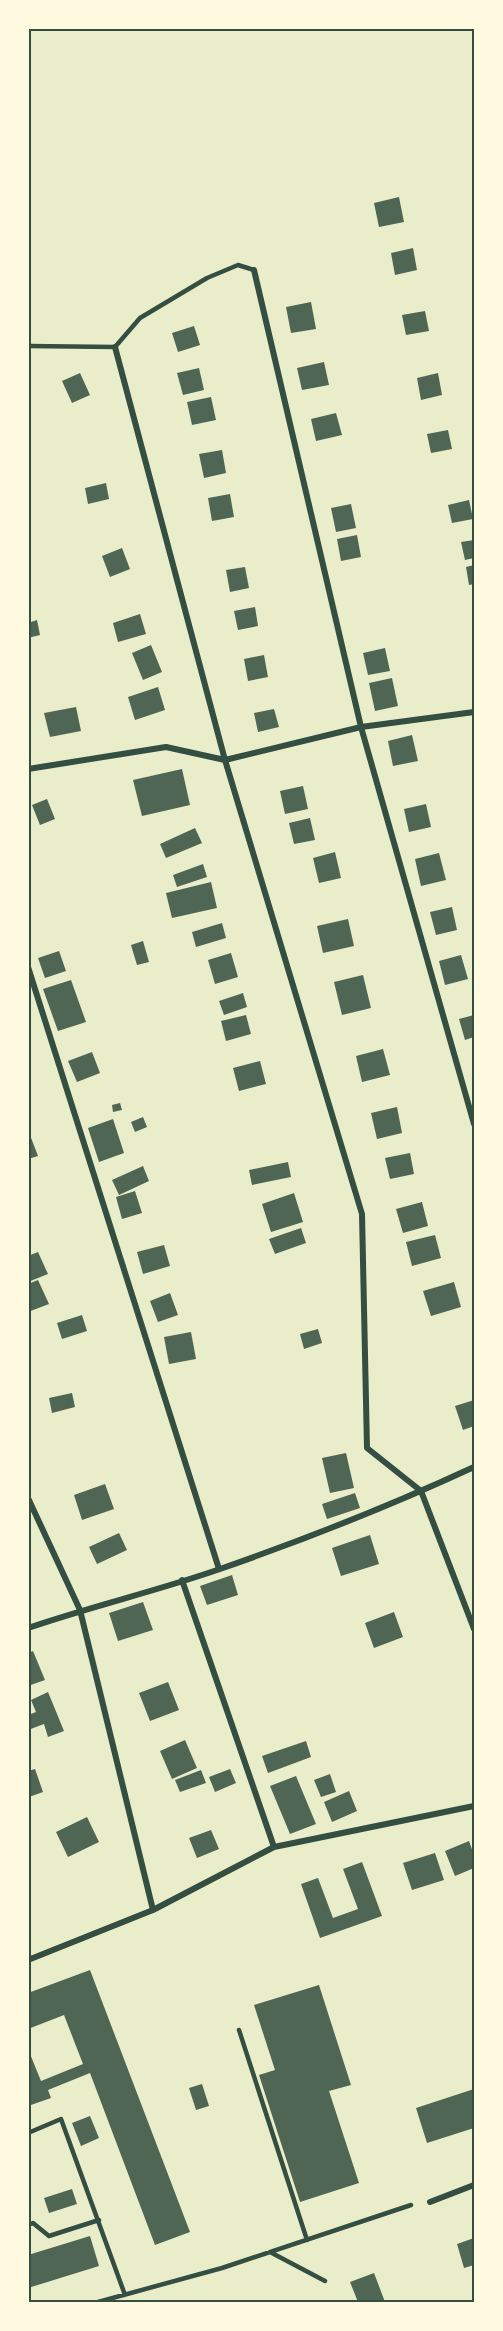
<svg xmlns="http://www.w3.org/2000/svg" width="503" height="2331" viewBox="0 0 503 2331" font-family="'Fira Sans',sans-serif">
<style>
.building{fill:#4f6655}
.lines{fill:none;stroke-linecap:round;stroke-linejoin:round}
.service{stroke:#344e41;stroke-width:4.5}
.minor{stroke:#344e41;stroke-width:6}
.neatline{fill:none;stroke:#344e41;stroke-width:2}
</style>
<rect width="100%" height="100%" fill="#e9edc9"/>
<!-- building -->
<path class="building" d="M399 197 404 222 379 227 374 203Z
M413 248 417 270 395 275 391 253Z
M311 302 316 329 291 333 286 307Z
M425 311 429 331 406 335 402 315Z
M194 326 200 345 178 352 172 333Z
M324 362 329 385 302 390 297 368Z
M199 368 204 390 183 395 177 373Z
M80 373 90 395 72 403 62 381Z
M438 373 442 395 421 400 417 378Z
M211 397 216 420 192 425 187 402Z
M336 413 342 435 316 441 311 419Z
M448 430 452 449 431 453 427 434Z
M222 450 226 473 204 478 199 454Z
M106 483 109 499 88 504 85 488Z
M230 494 234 517 212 521 208 498Z
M469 500 473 519 452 523 448 505Z
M351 504 356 528 336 532 331 508Z
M357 535 361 557 341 561 337 539Z
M474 540V558L465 560 461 542Z
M122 548 130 569 110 577 102 556Z
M474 565V584L469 585 466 567Z
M245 567 249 588 230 592 226 570Z
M255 607 258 626 238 630 234 611Z
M140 614 146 634 118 642 113 623Z
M37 620 40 635 28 638V623Z
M151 645 162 672 143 680 132 653Z
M385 648 390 671 368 675 363 653Z
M264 655 268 677 248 681 244 659Z
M392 678 398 706 375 711 369 683Z
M158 687 165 710 135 720 128 697Z
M76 707 81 731 50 737 44 713Z
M274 709 279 727 258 732 254 713Z
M412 735 418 761 393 766 388 741Z
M182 769 190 805 142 816 133 780Z
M303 786 308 809 285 814 280 791Z
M47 799 55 819 40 825 32 805Z
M426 804 431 827 409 832 404 809Z
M310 818 315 840 294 844 289 823Z
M195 828 202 843 166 858 160 844Z
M335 852 341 878 319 883 313 858Z
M439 853 446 880 421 886 415 859Z
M203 864 207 877 177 887 173 875Z
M211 882 217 908 172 918 166 893Z
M452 907 457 930 436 935 430 912Z
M348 919 354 946 323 953 317 926Z
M222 923 226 938 196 947 192 932Z
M143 941 149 962 137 965 131 945Z
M59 951 66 971 45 978 38 958Z
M231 953 238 977 215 984 208 960Z
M461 955 468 979 445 985 439 961Z
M363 975 371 1008 342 1015 334 982Z
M71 980 86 1022 58 1031 43 989Z
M243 993 247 1007 224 1015 219 1001Z
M246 1015 251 1034 226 1041 221 1021Z
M474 1015V1037L465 1040 459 1019Z
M383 1049 390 1075 362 1082 356 1056Z
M92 1052 100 1073 77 1082 68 1061Z
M260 1061 266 1084 239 1091 233 1068Z
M120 1103 122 1110 113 1112 112 1105Z
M397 1107 402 1133 377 1139 371 1113Z
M143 1117 147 1127 135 1132 131 1122Z
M113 1119 124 1153 99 1162 88 1128Z
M30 1135 38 1156 28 1159V1136Z
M410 1153 414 1174 390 1179 385 1158Z
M288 1162 291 1177 252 1185 249 1170Z
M143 1166 149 1181 119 1195 112 1180Z
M135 1191 142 1213 122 1219 116 1197Z
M294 1193 303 1222 271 1232 262 1204Z
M422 1202 428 1226 403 1233 396 1209Z
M301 1228 306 1243 275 1254 269 1239Z
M435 1235 441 1258 412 1266 406 1242Z
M164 1245 170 1266 143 1274 137 1252Z
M38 1252 48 1274 28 1282V1256Z
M38 1280 49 1304 28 1312V1284Z
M454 1282 461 1307 431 1316 423 1291Z
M170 1293 178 1315 158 1322 150 1301Z
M82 1315 87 1331 62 1339 57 1323Z
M318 1329 322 1343 304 1349 300 1334Z
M191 1332 196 1359 169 1364 164 1337Z
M72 1393 75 1407 52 1413 49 1398Z
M474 1400V1426L463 1430 455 1406Z
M346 1453 354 1488 330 1493 322 1458Z
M105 1484 114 1509 82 1520 74 1495Z
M355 1493 360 1508 327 1519 322 1504Z
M119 1533 127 1550 97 1564 89 1547Z
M370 1535 379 1564 341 1576 332 1548Z
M232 1575 238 1595 207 1605 200 1586Z
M143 1602 153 1630 118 1641 109 1613Z
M394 1612 403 1637 374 1648 365 1623Z
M33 1651 45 1680 28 1686V1653Z
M168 1682 179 1710 150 1721 139 1693Z
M48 1692 64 1731 48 1737 44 1724 28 1730V1715L36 1712 31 1700Z
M185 1740 197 1768 172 1779 160 1751Z
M306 1741 311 1757 268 1773 262 1756Z
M35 1769 43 1792 29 1797 28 1771Z
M230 1769 236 1783 215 1792 209 1777Z
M201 1770 206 1783 180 1792 175 1780Z
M330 1774 336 1792 321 1797 314 1780Z
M296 1776 316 1824 290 1834 270 1786Z
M349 1791 357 1811 332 1822 324 1802Z
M87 1817 99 1842 68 1857 56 1832Z
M211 1830 219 1849 197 1858 189 1838Z
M469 1841 474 1855V1868L455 1876 445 1851Z
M435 1853 444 1880 412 1890 403 1863Z
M362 1862 382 1916 320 1938 301 1884 318 1878 333 1918 358 1909 343 1869Z
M90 1970 190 2232 155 2245 90 2073 48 2090 51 2098 28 2106V2049L41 2081 83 2064 64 2015 28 2029V1993Z
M319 1985 351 2085 329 2091 359 2183 300 2202 259 2075 275 2070 254 2005Z
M202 2084 209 2106 196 2110 189 2088Z
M474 2089V2128L427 2143 416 2108Z
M90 2116 99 2138 81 2146 72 2123Z
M72 2189 77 2204 49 2213 44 2198Z
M90 2236 99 2266 28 2288V2255Z
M474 2238V2265L464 2268 457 2244Z
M374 2273 385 2302H358L350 2282Z"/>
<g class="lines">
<!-- service -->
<path class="service" d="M28 346 115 347 140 318 207 278 238 265 254 270
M239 2030 307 2240
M28 2133 61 2119 125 2295
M28 2225 33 2223 49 2236 99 2220
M270 2252 325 2281
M98 2302 222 2268 411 2205"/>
<!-- minor -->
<path class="minor" d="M254 270 361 727 474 1124
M115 347 225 760 362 1214 367 1448 421 1491 474 1629
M28 769 166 747 225 760 361 727 474 712
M28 967 219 1569
M28 1498 80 1610 153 1910
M182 1580 274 1847
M28 1628C92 1606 157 1591 220 1569 306 1539 392 1505 474 1467
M28 1960 153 1910 274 1847 474 1806
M430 2202 474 2185"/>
</g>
<!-- border -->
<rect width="503" height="2331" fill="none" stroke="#fefae0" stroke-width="60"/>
<rect x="30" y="30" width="443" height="2271" class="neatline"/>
</svg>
